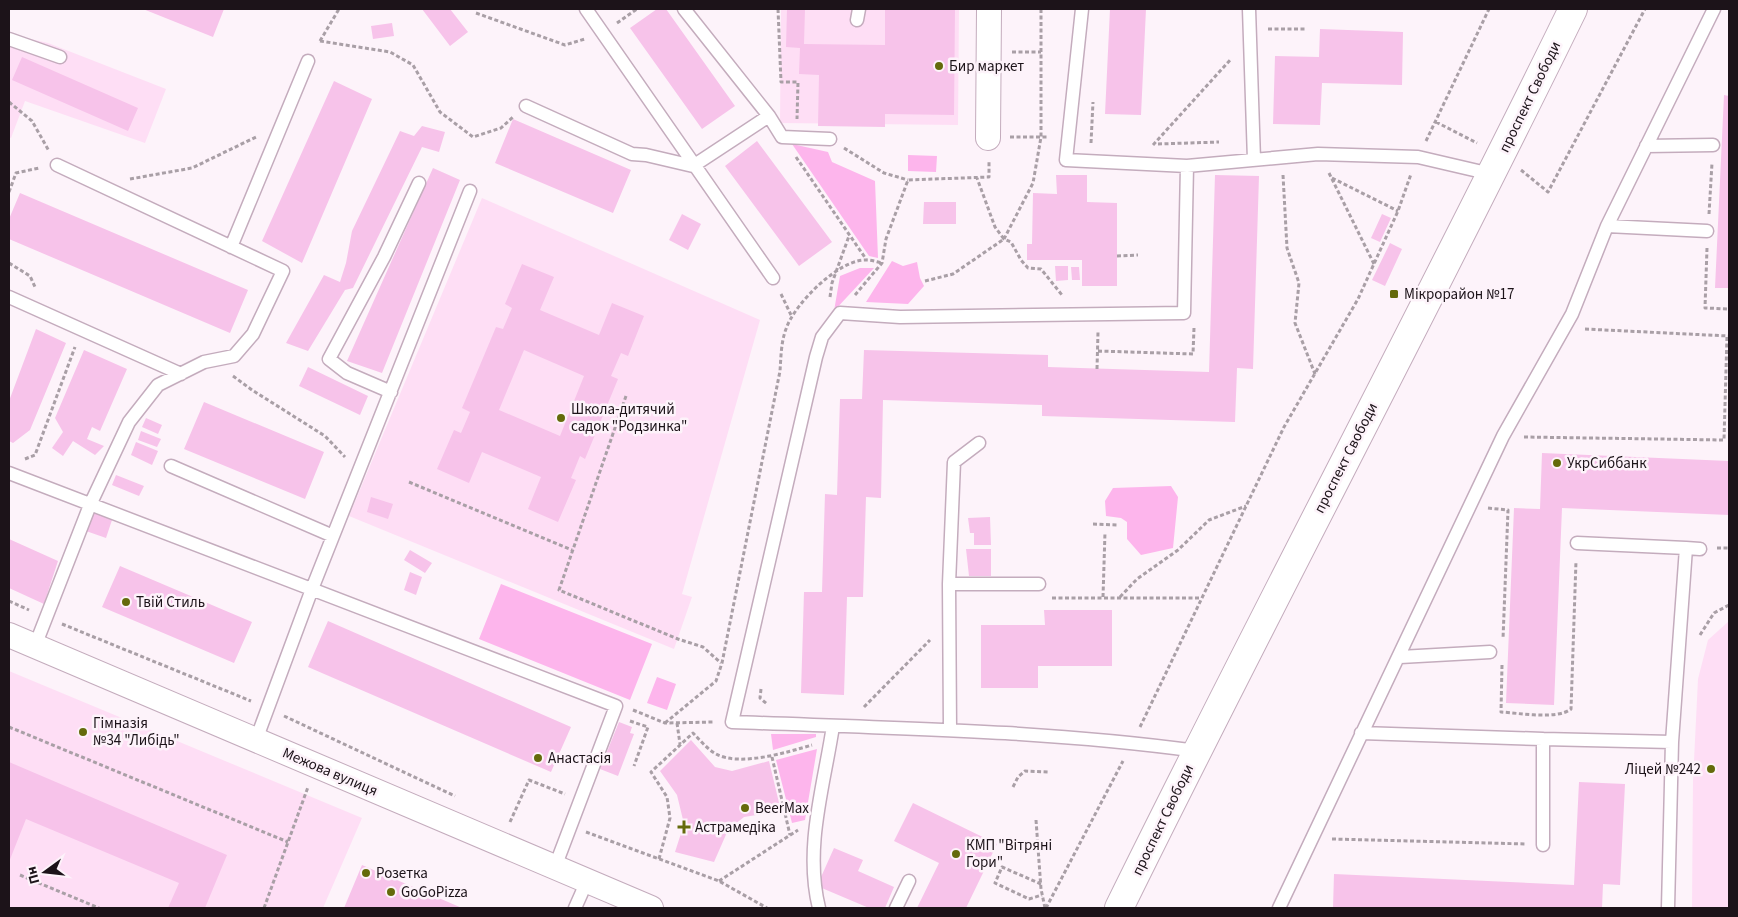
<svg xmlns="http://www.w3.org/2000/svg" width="1738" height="917" viewBox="0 0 1738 917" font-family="'Source Sans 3',sans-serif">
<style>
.built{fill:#fedef5}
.green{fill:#fdb5ec}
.building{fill:#f7c3ea;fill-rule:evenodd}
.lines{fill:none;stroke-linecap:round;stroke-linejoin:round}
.lane-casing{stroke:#c4acbd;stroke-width:15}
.street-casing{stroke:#c4acbd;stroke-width:26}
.secondary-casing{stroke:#c4acbd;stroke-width:30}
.path{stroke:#a99fa6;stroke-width:3;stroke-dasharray:4 2.5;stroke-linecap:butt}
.lane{stroke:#fff;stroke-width:12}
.street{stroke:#fff;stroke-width:24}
.secondary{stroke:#fff;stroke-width:28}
.poi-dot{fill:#646a0b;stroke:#fdf3fa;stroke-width:2}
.labels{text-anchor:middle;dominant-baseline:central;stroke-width:5;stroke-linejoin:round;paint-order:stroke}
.poi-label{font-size:15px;fill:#1c1319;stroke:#fdf3fa;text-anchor:start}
.street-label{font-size:15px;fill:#1c1319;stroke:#fdf3fa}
</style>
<rect width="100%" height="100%" fill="#fdf3fa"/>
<!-- built -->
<path class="built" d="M781 9H959L958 125 780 123Z
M9 34 48 43 166 89 145 143 25 101 11 138 9 137Z
M482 198 760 320 682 594 692 597 674 649 349 516Z
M1729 621V908H1692L1693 781 1698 679 1708 640Z
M9 671 362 818 323 908H9Z"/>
<!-- green -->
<path class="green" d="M792 144 828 152 832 162 875 181 878 258 869 256Z
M908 155 937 156 936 172 908 171Z
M892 261 903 266 917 262 920 278 924 286 908 304 866 302Z
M860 268H874L834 311 840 276Z
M1171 486 1178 497 1173 548 1141 555 1127 539V522L1121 518 1106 516 1105 501 1113 488Z
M501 584 652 644 630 700 479 639Z
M657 677 676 684 667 710 647 703Z
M771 734H816V737L773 750Z
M817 749 805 820 792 823 776 760Z"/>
<!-- building -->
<path class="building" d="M143 9H224L213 37Z
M422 9H450L468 32 450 46Z
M657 9H666L735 106 702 129 630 28Z
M787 9H805L804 44 885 45V9H955L954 115 885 114V127L818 126 819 75 799 74 800 48 786 47Z
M1110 9H1146L1141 115 1105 114Z
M392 23 394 36 373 39 371 26Z
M1320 29 1403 32 1402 85 1322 83 1320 125 1273 124 1275 56 1319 57Z
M22 57 138 108 128 131 12 80Z
M334 81 372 99 302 263 262 241Z
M1724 95 1729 96V288H1715Z
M513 119 631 170 613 213 495 163Z
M422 126 445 132 439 152 422 147 353 288 345 290 308 351 286 343 324 275 340 282 346 263 352 231 400 131 414 136Z
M757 141 832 242 799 266 725 166Z
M433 168 460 180 382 373 347 361Z
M1056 175H1087V202L1117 203V286H1082V260H1027V244H1032L1033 193 1057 194Z
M1215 175 1259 176 1253 369 1237 368 1235 422 1042 416V405L883 400 881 498 866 497 863 597H847L844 695 801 693 804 592H822L825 494 837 495 840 399H862L864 350 1048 355V367L1209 372Z
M20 193 248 290 230 333 9 239V219Z
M924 202H956V224H923Z
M682 214 701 224 688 250 669 240Z
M1382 214 1391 218 1380 242 1371 238Z
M1390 243 1402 249 1385 286 1372 280Z
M522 264 554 277 540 310 599 335 612 303 644 316 628 356 621 353 611 376 618 379 585 459 580 456 571 478 576 480 558 522 528 509 541 477 482 452 469 483 437 469 454 430 461 433 470 412 462 408 496 327 503 329 512 308 505 304ZM524 350 584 376 560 436 499 410Z
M1055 266H1068V280L1056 281Z
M1071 267H1079L1080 280H1072Z
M36 329 66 343 30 430 13 443 9 441V401Z
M84 350 127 369 100 431 92 427 87 439 104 446 95 455 73 441 63 456 52 448 63 432 55 418Z
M308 367 368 396 360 415 299 386Z
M204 402 324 452 305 499 184 449Z
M146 418 162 425 158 434 142 427Z
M141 431 161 439 157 447 138 440Z
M136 442 158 451 152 465 131 455Z
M1542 453 1729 461V515L1562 508 1554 705 1506 703 1514 508 1540 509Z
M116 475 144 486 139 496 112 485Z
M371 497 393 504 388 519 367 512Z
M93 510 113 517 106 538 86 531Z
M990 517 991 545H974V533H970L968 518Z
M9 539 58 561 44 604 9 588Z
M966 549H991V576H969Z
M410 550 432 563 425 573 404 560Z
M120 566 252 622 234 663 102 607Z
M410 572 422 577 416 595 404 590Z
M1044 610H1112V666H1038V688H981V625H1045Z
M328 621 571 727 551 772 308 667Z
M619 722 632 727 630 733 634 734 618 776 600 769Z
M691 740 715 767 732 771 769 761 781 811 744 817 728 830 714 862 675 852 684 824 677 795 660 771Z
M9 762 227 855 205 908H168L179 883 26 819 9 862Z
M1579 782 1625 784 1620 885 1603 884 1602 908H1333L1334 874 1574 885Z
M913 803 997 844 966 908H917L939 863 894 841Z
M834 848 863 860 858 871 894 887 885 908H869L817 886Z
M362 865 462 908H344Z"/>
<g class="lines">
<!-- lane casing -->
<g class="lane-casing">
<path id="lane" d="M586 9 773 278
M684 9 769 116 782 137 830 139
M1082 9 1066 160 1187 166 1318 154 1418 157 1491 174
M1249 9 1254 160
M857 20 859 9
M9 39 60 57
M526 106 632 154 646 155 693 166 769 116
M1646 146 1713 145
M1187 166 1184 313 900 317 840 313 822 337 816 357 732 722C887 728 1043 730 1197 751
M1607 226 1707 231
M231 247 308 61
M9 297 181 374
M391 392 347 373 329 359 384 257 419 183
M171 466 333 536
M9 473 616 706 555 867
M1577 543 1686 548
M949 584H1039
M35 646 90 505 129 422 158 385 204 362 234 356 253 334 283 271 57 165
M1400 657 1490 652
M950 729 949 584 954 462 979 443
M1361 733 1543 739V845
M1543 739 1672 742 1686 548 1700 549
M256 740 312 589 470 191
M575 908 587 881
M819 908C804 847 824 786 833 726
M896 908 909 881
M1279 908 1503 436 1572 314 1607 226 1714 9
M1668 908 1672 742"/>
</g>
<!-- street casing -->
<g class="street-casing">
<path id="street" d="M988 138 989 9
M9 635 651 908"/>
</g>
<!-- secondary casing -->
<g class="secondary-casing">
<path id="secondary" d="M1119 908C1267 607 1426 310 1573 9"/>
</g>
<!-- path -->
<path class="path" d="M778 9 781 82H798L797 119
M1041 9V137L1033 183 1004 239 1011 242 1021 260 1028 268 1041 269 1062 295
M476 13 565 45 585 39
M617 23 637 9
M1268 29H1307
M320 41 390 52 413 65 440 112 473 137 501 128 513 117
M320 41 339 9
M1012 52H1041
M9 102 32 121 49 151
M1436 122 1477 143
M1010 137H1049
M1426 141 1489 9
M1091 143 1093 102
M1158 144 1219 142
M1153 145 1231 59
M844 148 884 173 908 180
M796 157 866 259
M1521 170 1548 192 1645 9
M1329 173 1374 264
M1283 175 1287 248 1299 283 1295 323 1315 374
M1332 178 1398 211
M130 179 192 168 256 137
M9 192 16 173 39 168
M1709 214 1712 163
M1707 248 1705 308 1729 309
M1117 256 1138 255
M9 263 30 276 35 287
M925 281 953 274 1004 239 995 227 977 178
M781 294 791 315
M855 295 882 263 886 239 908 180 989 177V162
M830 297 832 283 849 236
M1585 329 1728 336
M1098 351 1193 354 1194 328
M1097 369 1098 332
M233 376 252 390 325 436 345 457
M626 396 559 590 678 639 703 647 721 663
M1524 437 1724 440 1727 336
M25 459 35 455 75 347
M409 482 572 550
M1488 508 1508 510 1503 639
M1093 524 1117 525
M1717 548H1729
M1103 597 1105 532
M1120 597 1137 579 1178 550 1209 520 1246 506
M1052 598H1201
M9 601 29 610
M62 624 251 701
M1700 635 1714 613 1729 605
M1502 665 1501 712C1519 713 1557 720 1571 709L1576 561
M761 689 760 698 767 704
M864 707 930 640
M633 710 665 723 714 722
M284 716 455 796
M630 721 648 727 634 766
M665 723 716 681 722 663 780 371C781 357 781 342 786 329 794 304 840 258 867 260 872 260 877 262 882 263
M677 723 680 744
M9 727 288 842
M1140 727 1284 427 1358 299 1398 211 1411 174
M772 757 790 835
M1013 787 1018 777 1025 771 1048 772
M1036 820 1041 889 1045 908
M510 822 529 780 565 794
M586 832 719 881 767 908
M1332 839 1526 844
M659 859 670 818 667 797 651 772 693 733C700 740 707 749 716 754 740 767 788 752 812 745
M20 875 99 908
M719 881 798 830
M1041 884 1002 867 995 883 1029 899 1042 895
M264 908 308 787
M1046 908 1123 761"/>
<!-- lane -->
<use href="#lane" class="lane"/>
<!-- street -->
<use href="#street" class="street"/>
<!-- secondary -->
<use href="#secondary" class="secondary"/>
</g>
<!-- markers -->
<g class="poi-dot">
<circle cx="939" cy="66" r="5"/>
<rect x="1389" y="289" width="10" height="10" rx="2.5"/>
<circle cx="561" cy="418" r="5"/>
<circle cx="1557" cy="463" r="5"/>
<circle cx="126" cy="602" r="5"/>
<circle cx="83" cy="732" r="5"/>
<circle cx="538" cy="758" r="5"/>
<circle cx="1711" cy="769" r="5"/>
<circle cx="745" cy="808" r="5"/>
<path d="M681.5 819.5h5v5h5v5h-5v5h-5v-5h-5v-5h5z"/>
<circle cx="956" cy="854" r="5"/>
<circle cx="366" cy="873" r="5"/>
<circle cx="391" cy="892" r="5"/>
</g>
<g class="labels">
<!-- poi labels -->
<g class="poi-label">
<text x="949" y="66">Бир маркет</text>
<text x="1404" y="294">Мікрорайон №17</text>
<text x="571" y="409">Школа-дитячий<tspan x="571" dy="17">садок "Родзинка"</tspan></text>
<text x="1567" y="463">УкрСиббанк</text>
<text x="136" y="602">Твій Стиль</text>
<text x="93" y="723">Гімназія<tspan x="93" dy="17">№34 "Либідь"</tspan></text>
<text x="548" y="758">Анастасія</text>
<text x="1701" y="769" text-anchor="end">Ліцей №242</text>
<text x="755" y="808">BeerMax</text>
<text x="695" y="827">Астрамедіка</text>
<text x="966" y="845">КМП "Вітряні<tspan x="966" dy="17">Гори"</tspan></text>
<text x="376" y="873">Розетка</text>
<text x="401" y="892">GoGoPizza</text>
</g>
<!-- street labels -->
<g class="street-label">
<text transform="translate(1530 97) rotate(-64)">проспект Свободи</text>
<text transform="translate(1346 458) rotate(-63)">проспект Свободи</text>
<text transform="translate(330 772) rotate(23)">Межова вулиця</text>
<text transform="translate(1163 820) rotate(-64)">проспект Свободи</text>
</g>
</g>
<!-- border -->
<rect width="1738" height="917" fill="none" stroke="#1c1319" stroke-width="20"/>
<!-- north arrow -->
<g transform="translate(45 872) rotate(255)" stroke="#fdf3fa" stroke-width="4" paint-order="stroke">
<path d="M0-4L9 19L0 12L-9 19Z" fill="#1c1319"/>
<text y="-8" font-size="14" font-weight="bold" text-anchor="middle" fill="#1c1319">Пн</text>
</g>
</svg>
